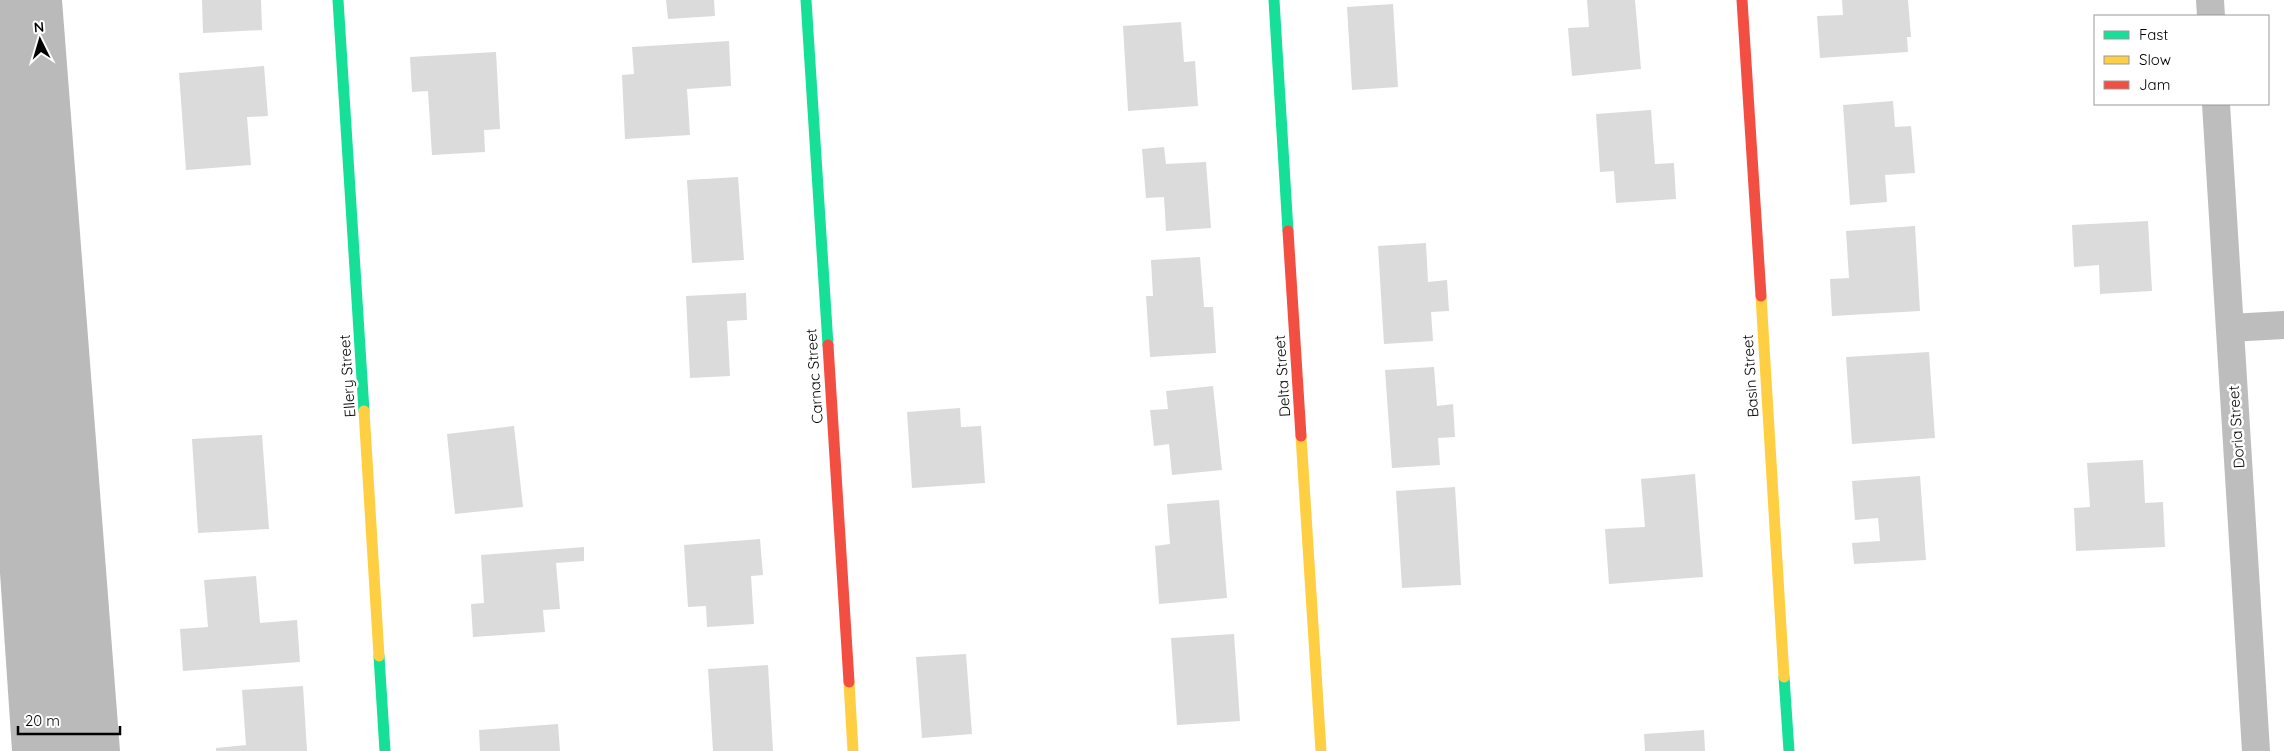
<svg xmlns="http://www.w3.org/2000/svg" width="2284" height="751" viewBox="0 0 2284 751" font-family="Quicksand,sans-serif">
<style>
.water{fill:#bababa}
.building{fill:#dbdbdb}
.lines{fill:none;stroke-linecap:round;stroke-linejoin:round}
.street{stroke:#bdbdbd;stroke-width:28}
.fast{stroke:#16e098;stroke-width:11}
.slow{stroke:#ffcf43;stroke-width:11}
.jam{stroke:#f24e42;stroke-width:11}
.labels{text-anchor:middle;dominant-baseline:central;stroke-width:5;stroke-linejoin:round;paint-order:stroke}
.street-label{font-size:15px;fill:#000;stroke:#fff}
</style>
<rect width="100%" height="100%" fill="#fff"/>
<!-- water -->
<path class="water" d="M0 0H62L120 751H12L0 573Z"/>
<!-- building -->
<path class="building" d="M202 0H261L262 30 203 33Z
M666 0H714L715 16 668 19Z
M1587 0H1635L1641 69 1572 76 1568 28 1589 27Z
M1842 0H1908L1911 37H1907L1908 52 1820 58 1817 16 1843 15Z
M1393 4 1398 87 1352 90 1347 7Z
M1181 22 1184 62 1195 61 1198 106 1128 111 1123 26Z
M729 41 731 86 687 89 690 135 625 139 622 75 634 74 632 47Z
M496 52 500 129 484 130 485 152 432 155 428 91 412 92 410 57Z
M264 66 268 116 247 117 251 165 186 170 179 73Z
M1893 101 1895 127 1911 126 1915 173 1885 175 1887 202 1850 205 1843 105Z
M1651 110 1655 164 1674 163 1676 199 1616 203 1614 171 1600 172 1596 114Z
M1164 147 1166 164 1206 162 1211 228 1166 231 1164 197 1146 198 1142 149Z
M738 177 744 260 692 263 687 180Z
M2148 221 2152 291 2100 294 2099 265 2074 267 2072 225Z
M1915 226 1920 311 1832 316 1830 279 1849 278 1846 231Z
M1426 243 1428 282 1447 280 1449 311 1431 312 1433 341 1384 344 1378 246Z
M1200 257 1204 307H1213L1216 353 1150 357 1146 296H1153L1151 260Z
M746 293 747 320 727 321 730 376 690 378 686 296Z
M1929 352 1935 438 1852 444 1846 357Z
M1434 367 1437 406 1453 404 1455 437 1438 438 1440 465 1392 468 1385 370Z
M1213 386 1222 470 1172 475 1169 444 1154 446 1150 410 1168 409 1166 391Z
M960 408 961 427 981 426 985 483 912 488 907 412Z
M514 426 523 507 455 514 447 434Z
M262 435 269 529 198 533 192 439Z
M2143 460 2145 503 2163 502 2165 547 2076 551 2074 508 2090 507 2087 463Z
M1695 474 1703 577 1609 584 1605 529 1645 527 1641 479Z
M1920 476 1926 560 1854 564 1852 543 1880 541 1878 518 1855 520 1852 481Z
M1455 487 1461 585 1402 588 1396 491Z
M1219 500 1227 598 1159 604 1155 546 1170 544 1167 504Z
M760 539 763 575 751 576 754 624 707 627 706 606 688 607 684 545Z
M584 547V561L556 563 560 609 543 610 545 632 473 637 471 604 484 603 481 555Z
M256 576 260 623 297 620 300 662 183 671 180 629 208 627 204 580Z
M1234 634 1240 721 1177 725 1171 638Z
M966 654 972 734 922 738 916 657Z
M768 665 773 751H713L708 669Z
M303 686 307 751H216V748L246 745 242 690Z
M558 724 560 751H480L479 730Z
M1704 730 1705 751H1645L1644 734Z"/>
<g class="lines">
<!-- street -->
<path class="street" d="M2210 0 2211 16
M2216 104 2256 751
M2230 328 2284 325"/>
<!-- fast -->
<path class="fast" d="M338 0 364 411
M806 0 828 345
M1274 0 1288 231
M379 656 385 751
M1784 677 1789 751"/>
<!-- slow -->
<path class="slow" d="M1761 296 1784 677
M364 411 379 656
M1301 436 1321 751
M849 682 853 751"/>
<!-- jam -->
<path class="jam" d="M1742 0 1761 296
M1288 231 1301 436
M828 345 849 682"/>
</g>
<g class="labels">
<!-- street labels -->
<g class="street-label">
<text transform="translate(347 376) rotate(-94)">Ellery Street</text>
<text transform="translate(814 376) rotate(-94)">Carnac Street</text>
<text transform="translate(1282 376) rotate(-94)">Delta Street</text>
<text transform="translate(1750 376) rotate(-94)">Basin Street</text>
<text transform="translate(2236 427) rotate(-94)">Doria Street</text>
</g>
</g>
<!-- legend -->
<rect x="2094" y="15" width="175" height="90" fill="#ffffff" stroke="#999999"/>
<rect x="2104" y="31" width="25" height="8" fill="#16e098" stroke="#999999"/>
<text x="2139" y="40" font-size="15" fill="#000000">Fast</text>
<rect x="2104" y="56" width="25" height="8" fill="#ffcf43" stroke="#999999"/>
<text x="2139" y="65" font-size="15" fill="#000000">Slow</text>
<rect x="2104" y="81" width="25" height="8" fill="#f24e42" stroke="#999999"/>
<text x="2139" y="90" font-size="15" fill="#000000">Jam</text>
<!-- north arrow -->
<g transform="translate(40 40) rotate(355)" stroke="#ffffff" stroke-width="4" paint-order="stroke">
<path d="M0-4L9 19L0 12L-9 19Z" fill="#000000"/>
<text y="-8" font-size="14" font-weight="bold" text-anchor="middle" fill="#000000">N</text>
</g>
<!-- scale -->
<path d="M18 726v8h102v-8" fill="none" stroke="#000000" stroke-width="2.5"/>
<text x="25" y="726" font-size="15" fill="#000000" stroke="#ffffff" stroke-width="4" paint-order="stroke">20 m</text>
</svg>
